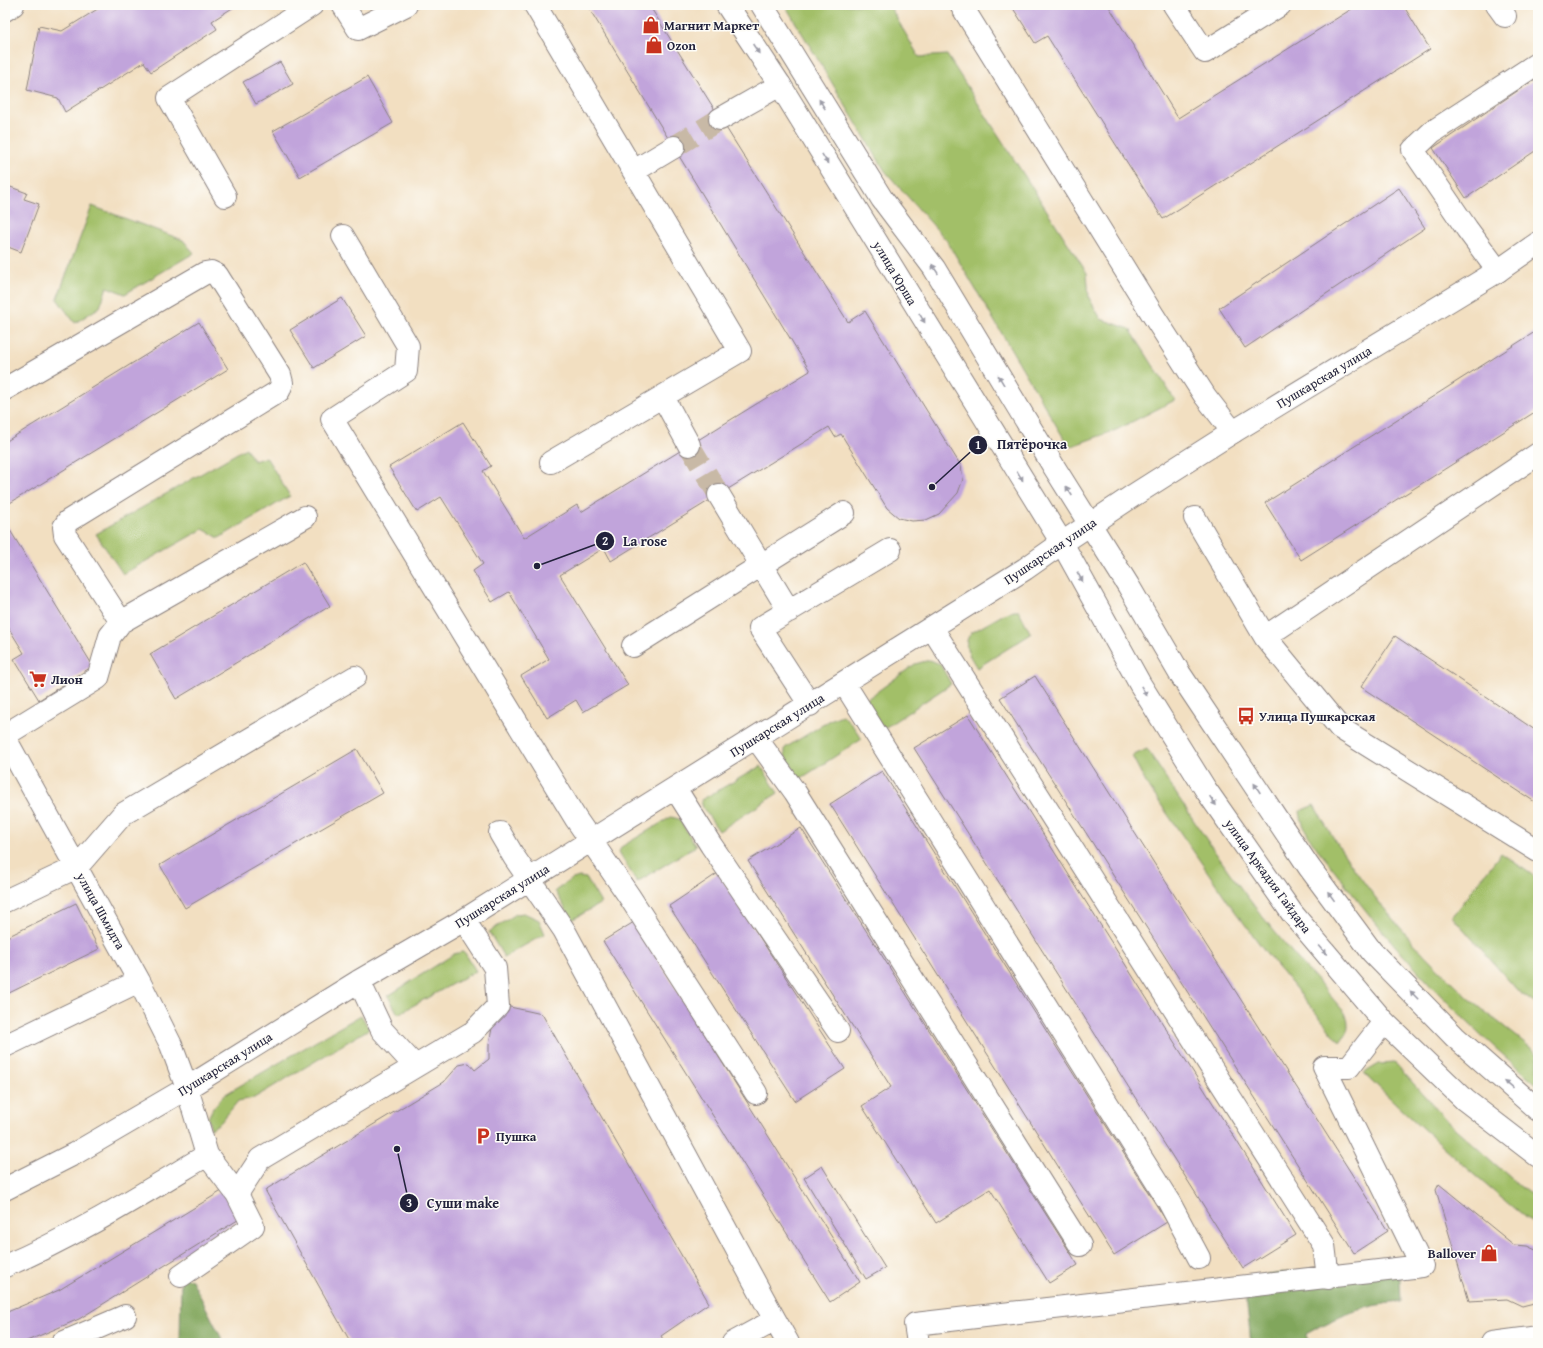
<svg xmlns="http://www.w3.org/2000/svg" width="1543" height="1348" viewBox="0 0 1543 1348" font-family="'Gentium Book Plus',serif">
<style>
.green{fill:#a2bf67;stroke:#627051}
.forest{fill:#81a65c;stroke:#52644c}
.building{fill:#c1a4db}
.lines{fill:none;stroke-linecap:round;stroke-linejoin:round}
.minor-tunnel{stroke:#c8b9a6;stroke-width:22;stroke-dasharray:22 11;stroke-linecap:butt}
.minor-casing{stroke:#8a807e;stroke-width:24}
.major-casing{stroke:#8a807e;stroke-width:24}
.minor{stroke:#fff;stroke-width:22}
.major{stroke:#fff;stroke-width:22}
.oneway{fill:#9c9ca7}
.labels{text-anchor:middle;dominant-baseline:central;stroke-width:3;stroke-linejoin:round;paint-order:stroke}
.poi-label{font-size:13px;font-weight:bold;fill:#22223b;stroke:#fdfcf7;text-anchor:start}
.street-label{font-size:13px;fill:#22223b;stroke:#fdfcf7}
.leader{fill:none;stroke:#22223b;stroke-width:1.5}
.callout-dot{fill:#22223b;stroke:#fdfcf7;stroke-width:1.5}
.mark-label{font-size:12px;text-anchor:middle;font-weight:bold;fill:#fff}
.callout-label{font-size:14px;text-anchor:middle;font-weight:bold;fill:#22223b;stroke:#fdfcf7;stroke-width:3;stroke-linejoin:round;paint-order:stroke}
</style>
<rect width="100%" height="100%" fill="#fdfcf7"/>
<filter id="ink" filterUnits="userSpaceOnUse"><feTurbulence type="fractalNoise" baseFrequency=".025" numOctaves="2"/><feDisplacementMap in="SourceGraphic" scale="8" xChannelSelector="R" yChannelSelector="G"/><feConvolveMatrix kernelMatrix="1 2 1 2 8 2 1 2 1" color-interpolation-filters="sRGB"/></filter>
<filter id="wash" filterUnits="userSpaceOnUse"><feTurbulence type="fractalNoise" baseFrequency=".012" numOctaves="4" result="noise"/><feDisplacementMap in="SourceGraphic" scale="16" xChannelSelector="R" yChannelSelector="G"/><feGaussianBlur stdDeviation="0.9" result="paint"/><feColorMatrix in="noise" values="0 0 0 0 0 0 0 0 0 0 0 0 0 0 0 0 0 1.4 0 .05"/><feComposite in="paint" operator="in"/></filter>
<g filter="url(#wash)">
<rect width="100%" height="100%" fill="#f2dfc1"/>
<!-- green -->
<path class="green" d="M785 5H889L919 57 947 55 1087 273 1089 298 1101 319 1130 329 1175 400 1116 430 1069 447 947 241 885 171Z
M92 206 183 240 194 253 125 294 107 287 100 307 75 323 57 299Z
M246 448 254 461 266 457 290 496 219 538 203 529 123 574 96 534Z
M1014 611H1019L1031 634 977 668C970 656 961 646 971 633L1006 613Z
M930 660 940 664 951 684 883 729 869 707 867 699 915 664Z
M842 715 850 722 862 739 800 779 785 756V748L832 719Z
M1147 749C1190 815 1233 883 1284 943 1304 967 1326 990 1346 1014 1350 1027 1348 1032 1340 1042L1268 955 1234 910 1146 783 1132 756Z
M761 766 778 793 719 831 703 808 701 800Z
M1314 805C1354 877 1409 944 1470 999 1492 1018 1516 1035 1538 1054V1085C1460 1020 1396 953 1336 872 1322 854 1302 834 1300 811Z
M671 817 679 819 696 846 637 882 619 853 621 847Z
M1501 853 1538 879V1006L1518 991 1452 916Z
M579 877 586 878 601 903 572 920 555 891 570 880Z
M524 913 539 920 545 934 504 957 489 932 516 914Z
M462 952 465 953 476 971 398 1014 388 996 454 954Z
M361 1015 369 1029 254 1098 238 1101 221 1122 211 1129 208 1118 213 1108 224 1095Z
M1395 1063 1448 1122 1522 1188 1538 1200V1227C1477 1178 1419 1127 1364 1073L1379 1064Z"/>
<!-- forest -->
<path class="forest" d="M1399 1258 1401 1302C1363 1305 1339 1316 1306 1334L1307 1343H1251L1244 1278Z
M181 1276 192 1280 224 1343H180Z"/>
<g id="blocks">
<!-- building -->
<path class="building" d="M104 5H237L212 21 217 29 151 72 144 62 65 112 58 98 27 90 39 26 62 31Z
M587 5H649L848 322 865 311 961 466 963 479 958 493 939 514 926 520 912 521 899 518 887 508 841 434 835 437 829 427 611 561 604 548 560 575 628 685 583 712 576 700 547 718 521 676 549 659 509 592 492 602 473 571 483 564 441 497 417 512 389 467 463 422 491 466 483 471 524 538 577 505 581 512 810 371Z
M1011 5H1108L1178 118 1358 5H1403L1430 49 1163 219 1047 36 1035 43Z
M280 62 293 84 256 104 243 82Z
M367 77 393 123 300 177 273 131Z
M1538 77V149L1466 198 1433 148Z
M5 185 27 193 24 199 39 204 21 252 8 247 5 254Z
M1399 188 1425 228 1245 348 1219 308Z
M342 298 366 336 314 368 290 330Z
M199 322 228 369 5 506V442Z
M1538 330V410L1301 560 1265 503Z
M5 522 93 666 39 700 14 659 24 653 5 622Z
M303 562 330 606 176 699 150 654Z
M1395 636 1538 732V804L1361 687Z
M1035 676 1388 1231 1354 1253 1000 698Z
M968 715 1296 1235 1243 1268 914 748Z
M357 749 383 793 185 908 160 865Z
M882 771 1167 1222 1114 1255 830 804Z
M801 828 1078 1265 1049 1283 990 1189 936 1223 862 1106 891 1087 748 861Z
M718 873 845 1069 795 1101 669 906Z
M76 903 99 949 5 995V938Z
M634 922 860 1282 830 1302 603 941Z
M510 1007 542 1014 709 1303 661 1336 665 1343H351L265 1190 444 1082 459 1065 469 1063 475 1070 489 1059V1044L492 1028 501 1015Z
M822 1166 885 1268 866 1279 804 1178Z
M1439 1184 1514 1245 1527 1246 1538 1251V1302L1522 1306 1507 1299 1469 1301 1436 1190Z
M225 1189 241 1218 79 1319 22 1343H5V1313L59 1290Z"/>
</g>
</g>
<g filter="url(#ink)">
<use href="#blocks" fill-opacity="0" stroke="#8a807e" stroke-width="1"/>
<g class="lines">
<!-- minor-tunnel -->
<path class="minor-tunnel" d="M674 147 720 119
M689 445 719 495"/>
<!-- minor casing -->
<g class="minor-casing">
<path id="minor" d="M343 5 358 29 406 5
M535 5 740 351 551 462
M961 5 1153 315 1205 396 1233 432
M1174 5 1205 52 1280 5
M1497 5 1505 16
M5 10 13 5
M720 119 780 85
M634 171 674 147
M225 196 169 98 312 5
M343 236 408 346 406 371 332 419 576 819 629 896 756 1093
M1498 271 1467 229 1413 150 1432 132 1538 63
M5 389 205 273 211 272 217 275 280 375 282 383 279 391 68 521 64 527 65 535 121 622
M663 397 689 445
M719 495 789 611
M1195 518 1265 637 1340 728 1538 851
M932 628 1324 1245 1328 1278
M1265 637 1538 454
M633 646 844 513
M844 683 1169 1202 1199 1258
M810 705 760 628 890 550
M5 735 98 678 110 636 121 622 305 517
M5 738 139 981 171 1045 187 1088 207 1155C142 1194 74 1237 5 1266
M756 738 795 792 1080 1245
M675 788 711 845 838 1031
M500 833 514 857 564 930 775 1320 733 1343
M5 901 77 867 123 814 355 677
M359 981 382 1030 415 1066
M5 1046 139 981
M5 1189 74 1154 187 1088 359 981 464 920 1025 569 1062 543
M237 1194 260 1159 473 1032 498 1006 495 968 464 920
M181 1276 253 1226 237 1194 207 1155
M775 1320 788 1343
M62 1343 125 1316
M918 1343 915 1324 1422 1266 1324 1067H1349L1384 1022
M1492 1343 1538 1337"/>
</g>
<!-- major casing -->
<g class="major-casing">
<path id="major" d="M727 5 780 85 1062 543 1140 684 1206 790 1292 913 1384 1022 1465 1100 1538 1156
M762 5 882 199 934 268 1054 467 1128 585 1180 674 1309 867 1372 952 1455 1037 1538 1110
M1062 543 1134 495 1233 432 1498 271 1538 243"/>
</g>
<!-- minor -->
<use href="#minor" class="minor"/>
<!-- major -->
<use href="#major" class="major"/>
</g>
<!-- one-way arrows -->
<defs><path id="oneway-solid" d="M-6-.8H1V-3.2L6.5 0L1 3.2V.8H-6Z"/></defs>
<g class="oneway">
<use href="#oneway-solid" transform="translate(756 49) rotate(56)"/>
<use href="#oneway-solid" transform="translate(822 104) rotate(-122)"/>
<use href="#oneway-solid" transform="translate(825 159) rotate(59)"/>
<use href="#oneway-solid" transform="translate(935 269) rotate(-123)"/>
<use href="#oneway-solid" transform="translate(922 318) rotate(59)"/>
<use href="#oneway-solid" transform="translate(1001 380) rotate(-121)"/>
<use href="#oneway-solid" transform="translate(1020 476) rotate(59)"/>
<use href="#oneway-solid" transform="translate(1069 491) rotate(-123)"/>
<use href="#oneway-solid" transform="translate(1080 577) rotate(61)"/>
<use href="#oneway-solid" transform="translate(1144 691) rotate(58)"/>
<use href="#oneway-solid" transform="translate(1257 788) rotate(-123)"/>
<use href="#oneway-solid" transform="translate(1213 801) rotate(55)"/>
<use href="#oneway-solid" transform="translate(1331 896) rotate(-126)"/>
<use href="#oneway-solid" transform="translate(1323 950) rotate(50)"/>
<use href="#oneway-solid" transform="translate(1414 995) rotate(-134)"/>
<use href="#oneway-solid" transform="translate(1509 1084) rotate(-139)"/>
</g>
</g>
<!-- icons -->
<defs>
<g id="shop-bare" transform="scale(1.38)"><path d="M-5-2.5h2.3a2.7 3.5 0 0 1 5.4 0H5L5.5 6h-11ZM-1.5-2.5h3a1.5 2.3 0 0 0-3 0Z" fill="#c8321e" stroke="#fdfcf7" stroke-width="2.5" paint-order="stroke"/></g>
<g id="supermarket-bare" transform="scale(1.38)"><path d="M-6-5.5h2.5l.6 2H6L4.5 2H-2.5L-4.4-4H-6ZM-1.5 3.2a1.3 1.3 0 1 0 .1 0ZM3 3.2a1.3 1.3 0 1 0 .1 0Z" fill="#c8321e" stroke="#fdfcf7" stroke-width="2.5" paint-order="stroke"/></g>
<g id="bus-bare" transform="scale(1.38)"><path d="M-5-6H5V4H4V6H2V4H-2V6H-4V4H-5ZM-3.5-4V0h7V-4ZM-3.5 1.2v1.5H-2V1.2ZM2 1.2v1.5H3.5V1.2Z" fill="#c8321e" stroke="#fdfcf7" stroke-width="2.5" paint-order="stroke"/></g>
<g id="parking-bare" transform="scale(1.38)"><path d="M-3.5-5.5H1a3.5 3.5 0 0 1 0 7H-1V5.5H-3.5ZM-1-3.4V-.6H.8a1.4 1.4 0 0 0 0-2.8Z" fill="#c8321e" stroke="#fdfcf7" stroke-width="2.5" paint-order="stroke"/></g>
</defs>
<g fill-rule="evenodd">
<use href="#shop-bare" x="651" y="25"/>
<use href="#shop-bare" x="654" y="45"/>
<use href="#supermarket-bare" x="38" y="679"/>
<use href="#bus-bare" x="1246" y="716"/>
<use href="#parking-bare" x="483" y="1136"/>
<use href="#shop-bare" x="1489" y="1253"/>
</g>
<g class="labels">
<!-- poi labels -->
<g class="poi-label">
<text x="664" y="25">Магнит Маркет</text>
<text x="667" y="45">Ozon</text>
<text x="51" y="679">Лион</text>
<text x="1259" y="716">Улица Пушкарская</text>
<text x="496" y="1136">Пушка</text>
<text x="1476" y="1253" text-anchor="end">Ballover</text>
</g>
<!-- street labels -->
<g class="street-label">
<text transform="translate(895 273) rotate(59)">улица Юрша</text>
<text transform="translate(1324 377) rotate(-31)">Пушкарская улица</text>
<text transform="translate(1050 551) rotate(-34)">Пушкарская улица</text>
<text transform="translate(777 725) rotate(-32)">Пушкарская улица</text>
<text transform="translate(1268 876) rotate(54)">улица Аркадия Гайдара</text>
<text transform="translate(502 896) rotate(-32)">Пушкарская улица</text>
<text transform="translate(101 911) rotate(61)">улица Шмидта</text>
<text transform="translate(225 1064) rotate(-32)">Пушкарская улица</text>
</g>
</g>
<!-- callouts -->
<path class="leader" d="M932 487L978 445M537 566L605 541M397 1149L409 1203"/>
<g class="callout-dot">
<circle cx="932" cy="487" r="4"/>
<circle cx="537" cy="566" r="4"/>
<circle cx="397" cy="1149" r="4"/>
<circle cx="978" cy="445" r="10"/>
<circle cx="605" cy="541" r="10"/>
<circle cx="409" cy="1203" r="10"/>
</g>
<g class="mark-label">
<text x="978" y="449">1</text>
<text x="605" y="545">2</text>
<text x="409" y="1207">3</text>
</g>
<g class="callout-label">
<text x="1032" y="449">Пятёрочка</text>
<text x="645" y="546">La rose</text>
<text x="463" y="1208">Суши make</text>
</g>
<!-- margin -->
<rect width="1543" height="1348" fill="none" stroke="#fdfcf7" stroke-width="20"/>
</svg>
